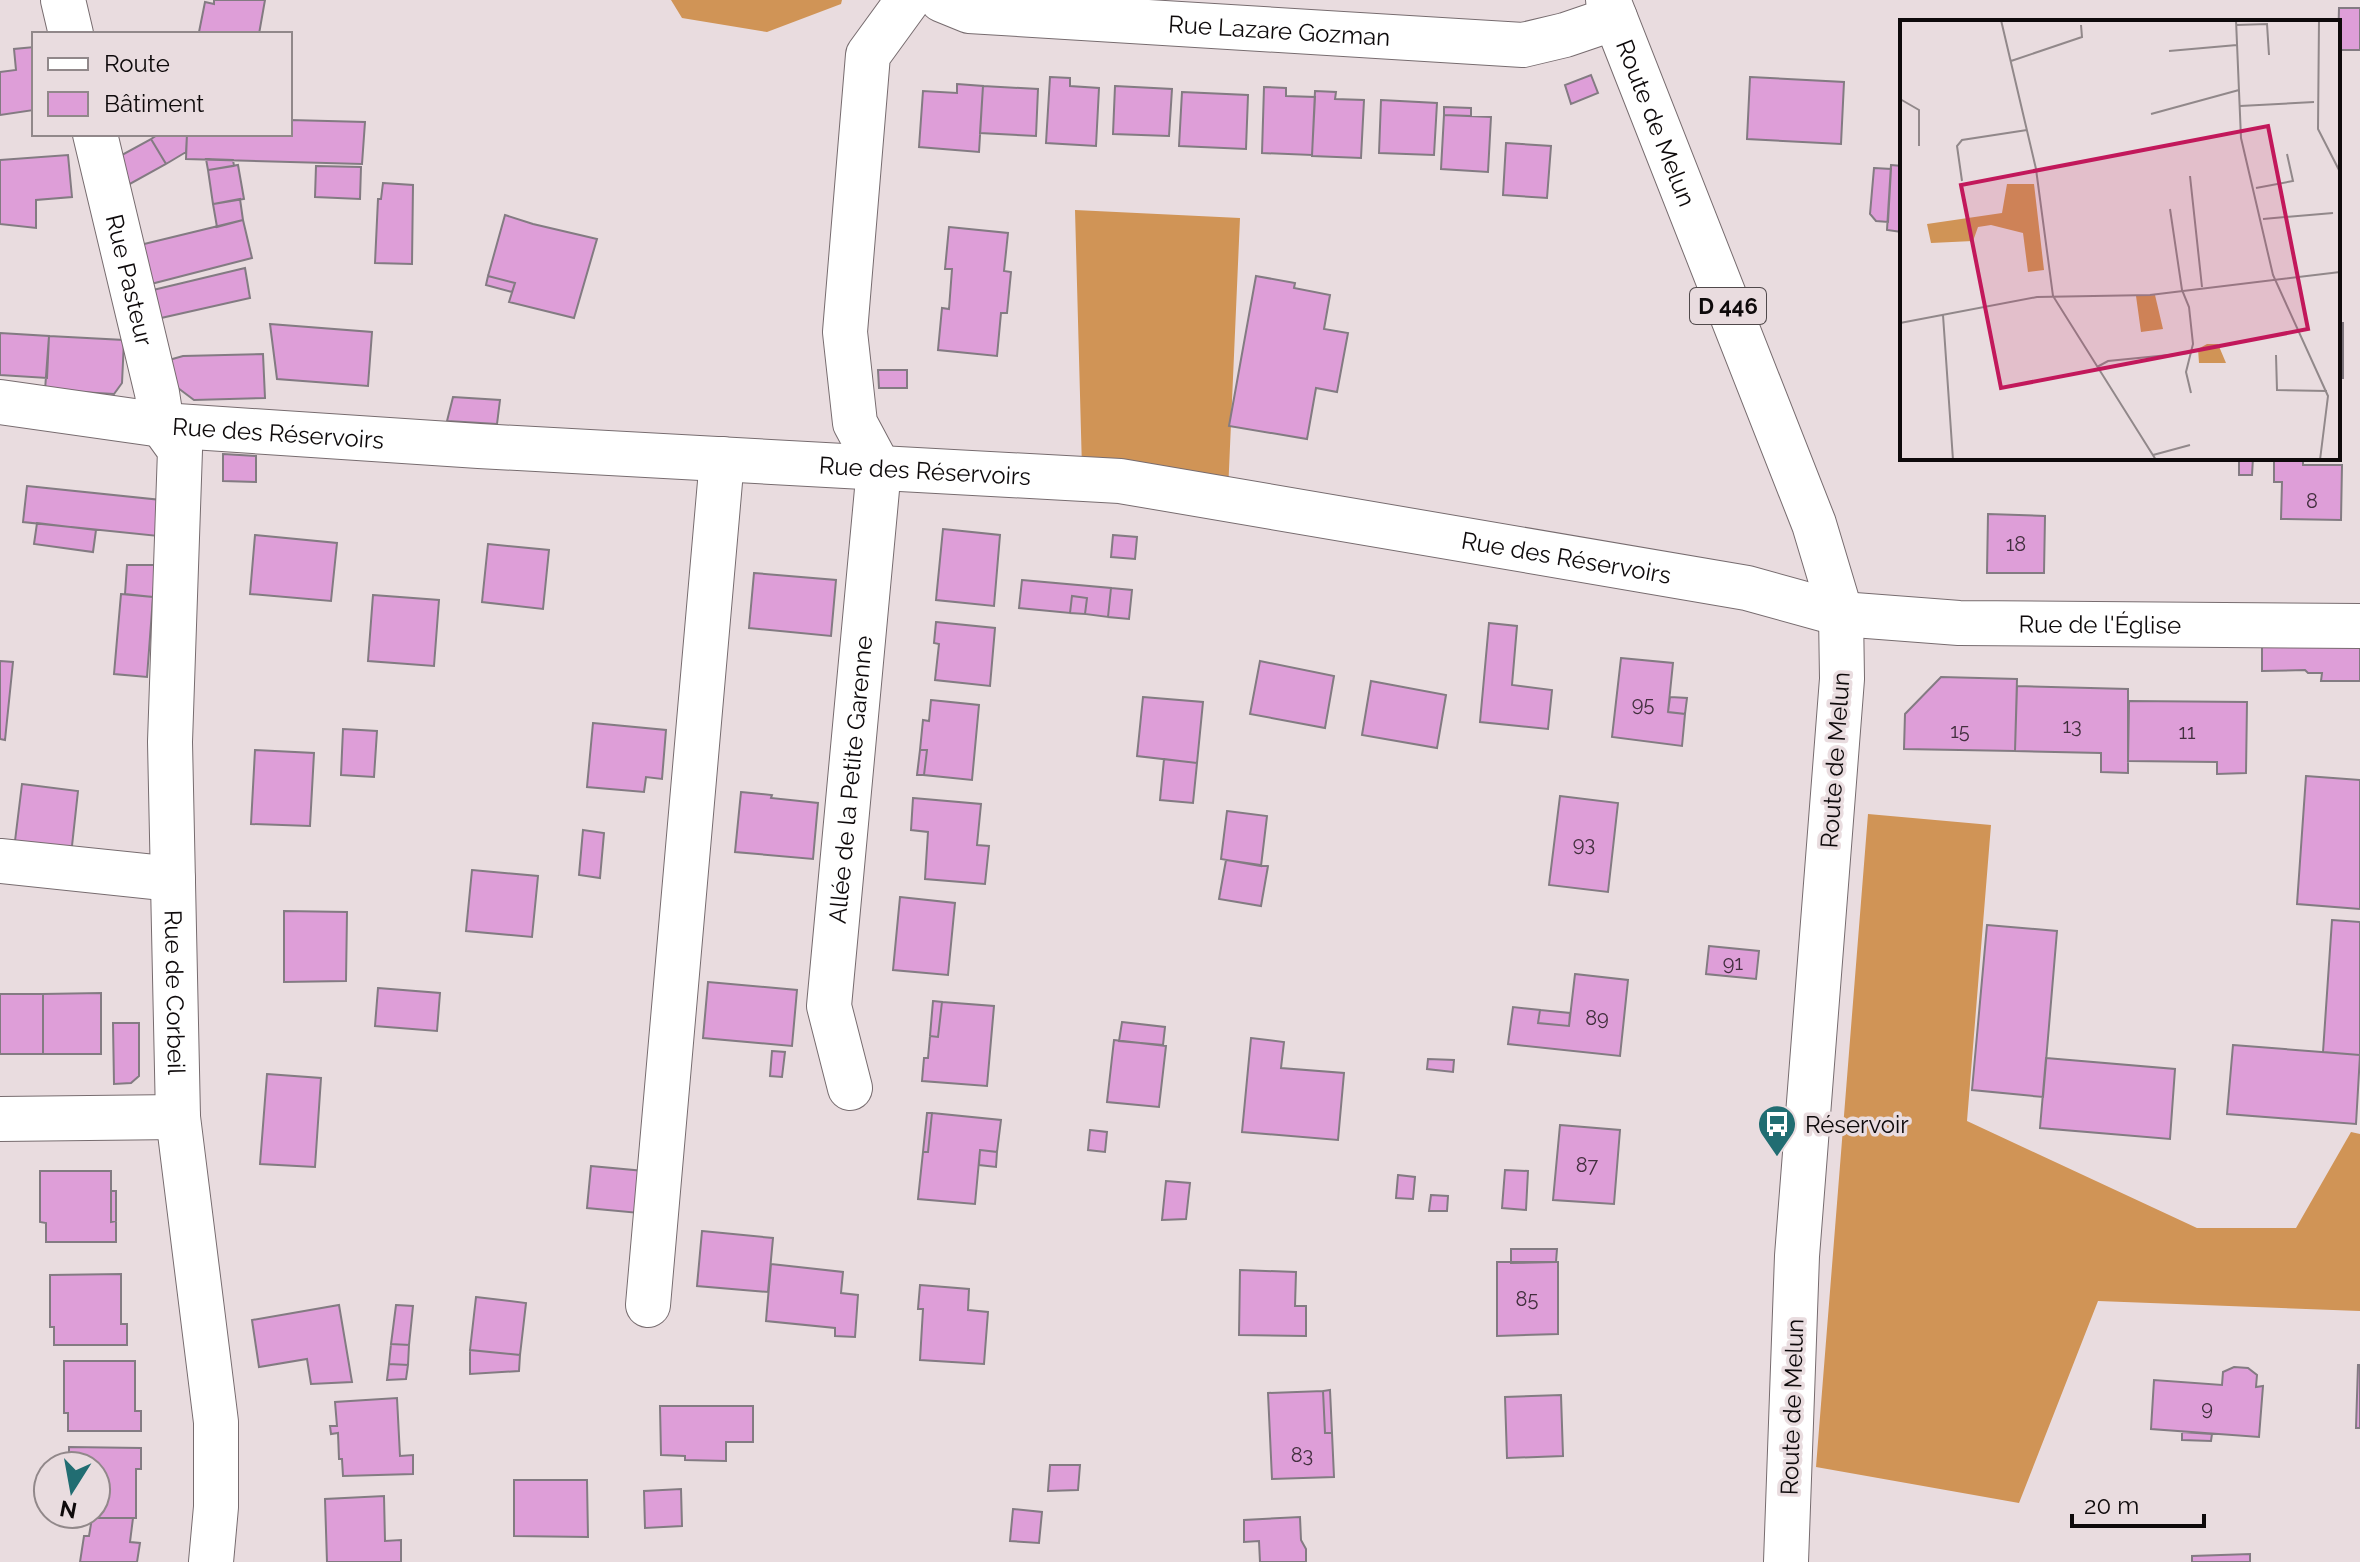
<svg xmlns="http://www.w3.org/2000/svg" width="2360" height="1562" viewBox="0 0 2360 1562" font-family="Raleway,sans-serif">
<style>
.forest{fill:#d09456}
.building{fill:#de9ed8;stroke:#837b82;stroke-width:2}
.lines{fill:none;stroke-linecap:round;stroke-linejoin:round}
.minor-casing{stroke:#776c6f;stroke-width:46}
.major-casing{stroke:#776c6f;stroke-width:46}
.minor{stroke:#fff;stroke-width:44}
.major{stroke:#fff;stroke-width:44}
.labels{text-anchor:middle;dominant-baseline:central;stroke-width:7;stroke-linejoin:round;paint-order:stroke}
.number-label{font-size:20px;fill:#422f3e}
.shield{fill:#e9dcdf;stroke:#50494b;stroke-width:2}
.shield-label{font-size:22px;font-weight:bold;fill:#0e0a0b}
.street-label{font-size:24px;fill:#0e0a0b;stroke:#e9dcdf}
.poi-label{font-size:24px;fill:#0e0a0b;stroke:#e9dcdf;text-anchor:start}
.inset-road{fill:none;stroke:#91888a;stroke-width:2}
.view{fill:#c2185b;fill-opacity:0.15;stroke:#c2185b;stroke-width:4}
.inset-edge{fill:none;stroke:#0e0a0b;stroke-width:4}
</style>
<rect width="100%" height="100%" fill="#e9dcdf"/>
<!-- forest -->
<path class="forest" d="M671 0H842L841 4 767 32 682 18Z
M1075 210 1240 218 1228 492 1082 469Z
M1868 814 1991 825 1967 1121 2197 1228H2296L2351 1132 2360 1134V1311L2098 1301 2019 1503 1816 1467Z"/>
<!-- building -->
<path class="building" d="M214 0H265L259 34H212L199 32 205 2 214 4Z
M2339 8H2360V50H2338Z
M34 47V110L0 115V72L16 70 14 49Z
M1591 75 1598 93 1571 104 1565 85Z
M1050 77 1070 78V86L1099 88 1096 146 1046 143Z
M1750 77 1844 82 1841 144 1747 139Z
M957 84 983 86 979 152 919 147 923 91 957 93Z
M983 86 1038 89 1036 136 980 133Z
M1115 86 1172 89 1169 136 1113 134Z
M1264 87 1286 88V96L1315 97 1312 155 1262 153Z
M1315 91 1336 92 1335 99 1364 100 1361 158 1312 156Z
M1182 92 1248 95 1246 149 1179 146Z
M1381 100 1437 103 1434 155 1379 153Z
M1444 107 1471 108V116L1444 115Z
M1444 115 1491 117 1488 172 1441 169Z
M290 120 365 122 362 164 186 159 187 134H290Z
M159 134H187L186 152 166 164 151 139Z
M151 139 166 164 128 185 120 156Z
M1506 143 1551 146 1547 198 1503 195Z
M68 155 72 197 36 200V228L0 224V160Z
M206 159 233 160 234 166 208 170Z
M238 165 244 199 213 204 208 170Z
M1891 165 1902 166V232L1887 230Z
M316 166 361 167 360 199 315 197Z
M1874 168 1891 169 1888 222 1876 221 1870 214Z
M383 183 413 185 412 264 375 263 378 199H381Z
M240 199 243 220 217 227 213 204Z
M505 215 533 224 597 239 574 318 509 302 515 283 488 276Z
M243 220 252 258 151 284 140 245Z
M949 227 1008 233 1004 271 1011 272 1007 313H1001L997 356 938 350 942 308 949 309 952 269H945Z
M245 268 250 298 161 318 153 290Z
M488 276 515 283 512 292 486 285Z
M1256 276 1295 283 1294 288 1330 295 1324 329 1348 333 1337 392 1316 388 1307 439 1229 426Z
M2338 323H2343V378H2338Z
M270 324 372 332 368 386 277 379Z
M0 333 49 336 47 378 0 375Z
M49 336 124 340 122 383 114 394 45 390Z
M263 354 265 398 194 400 174 385 169 360 183 356Z
M878 370H907V388H879Z
M453 397 500 400 497 424 447 421Z
M223 454 256 456V482L223 481Z
M2239 458H2253L2252 475H2239Z
M2274 458H2303V465H2342L2341 520 2281 519 2282 482H2274Z
M27 486 161 500 158 536 23 522Z
M1988 514 2045 516 2044 573H1987Z
M37 523 96 530 93 552 34 544Z
M943 529 1000 535 994 606 936 600Z
M255 535 337 543 331 601 250 594Z
M1113 535 1137 537 1135 559 1111 557Z
M488 544 549 550 543 609 482 602Z
M127 565H156L153 597 125 594Z
M754 573 836 580 831 636 749 628Z
M1022 580 1111 588 1108 617 1085 614 1087 598 1072 596 1070 613 1019 608Z
M1111 588 1132 590 1129 619 1108 617Z
M121 594 153 597 147 677 114 674Z
M373 595 439 600 434 666 368 661Z
M1072 596 1087 598 1085 614 1070 613Z
M936 622 995 628 990 686 935 680 939 644 934 643Z
M1489 623 1517 626 1512 685 1552 690 1548 729 1480 722Z
M2262 645H2360V681H2321L2322 673H2308L2305 670 2262 671Z
M1621 658 1673 663 1668 712 1685 714 1682 746 1612 737Z
M0 661 13 662 5 740 0 739Z
M1260 661 1334 676 1325 728 1250 714Z
M1941 677 2017 679 2015 751 1904 749 1905 714Z
M1371 681 1446 695 1437 748 1362 735Z
M2017 686 2128 689V773L2101 772V753L2015 751Z
M1143 697 1203 702 1197 763 1137 756Z
M1670 697 1687 698 1685 714 1668 712Z
M931 700 979 705 972 780 924 775 927 750H920L923 720 929 721Z
M2129 701 2247 702 2246 773 2217 774V762L2128 761Z
M593 723 666 730 662 779 646 777 644 792 587 787Z
M343 729 377 731 374 777 341 775Z
M255 750 314 753 310 826 251 824Z
M920 750H927L924 775H917Z
M1164 759 1197 763 1193 803 1160 800Z
M2306 776 2360 780V909L2297 904Z
M22 784 78 791 71 855 14 849Z
M741 792 772 795 771 798 818 803 813 859 735 852Z
M1560 796 1618 803 1608 892 1549 885Z
M913 798 981 804 977 845 989 846 985 884 925 879 928 832 911 830Z
M1227 811 1267 816 1261 866 1221 859Z
M583 830 604 833 600 878 579 875Z
M1226 860 1268 866 1261 906 1219 899Z
M472 870 538 876 532 937 466 931Z
M900 897 955 903 948 975 893 970Z
M284 911 347 912 346 981 284 982Z
M2332 920 2360 922V1055L2323 1052Z
M1987 925 2057 931 2043 1097 1972 1090Z
M1709 946 1759 951 1756 979 1706 974Z
M1575 974 1628 980 1620 1056 1508 1044 1513 1007 1540 1010 1538 1023 1569 1026Z
M708 982 797 990 792 1046 703 1038Z
M378 988 440 993 437 1031 375 1026Z
M101 993V1054H43V994Z
M0 994H43V1054H0Z
M933 1001 942 1002 938 1037 930 1036Z
M942 1002 994 1006 987 1086 922 1081 924 1058H928L930 1036 938 1037Z
M1540 1010 1570 1013 1569 1026 1538 1023Z
M1122 1022 1165 1027 1163 1045 1119 1041Z
M113 1023H139V1076L131 1083 114 1084Z
M1251 1038 1284 1042 1281 1068 1344 1073 1338 1140 1242 1132Z
M1114 1040 1166 1046 1159 1107 1107 1102Z
M2233 1045 2360 1055 2356 1124 2227 1114Z
M772 1051 785 1052 782 1077 770 1076Z
M2046 1058 2175 1069 2170 1139 2040 1128Z
M1428 1059 1454 1060 1453 1072 1427 1069Z
M267 1074 321 1078 315 1167 260 1164Z
M927 1113H932L928 1152H923Z
M932 1113 1001 1120 997 1152 980 1150 975 1204 918 1199 923 1152H928Z
M1560 1125 1620 1130 1614 1204 1553 1200Z
M1090 1130 1107 1132 1105 1152 1088 1150Z
M980 1150 997 1152 996 1167 979 1165Z
M591 1166 644 1171 639 1213 587 1208Z
M1505 1170 1528 1171 1526 1210 1502 1208Z
M40 1171H111V1222L116 1221V1242H46V1223L40 1222Z
M1398 1175 1415 1177 1413 1199 1396 1198Z
M1166 1181 1190 1183 1186 1219 1162 1220Z
M111 1191H116V1221L111 1222Z
M1431 1195 1448 1196 1447 1211H1429Z
M702 1231 773 1238 768 1292 697 1286Z
M1511 1249H1557L1556 1262 1511 1263Z
M1497 1262H1558V1334L1497 1336Z
M771 1264 843 1272 841 1293 858 1295 855 1337 835 1336V1328L766 1321Z
M1240 1270 1296 1272 1295 1306H1306V1336L1239 1335Z
M121 1274V1324H127V1345H54V1327H50V1275Z
M920 1285 969 1289 968 1310 988 1312 984 1364 920 1360 923 1309H918Z
M476 1297 526 1303 520 1355 470 1350Z
M339 1305 352 1382 311 1384 307 1359 259 1367 252 1320Z
M396 1305 413 1306 409 1345 391 1344Z
M391 1344 409 1345 408 1365 389 1364Z
M470 1350 520 1355 519 1371 470 1374Z
M64 1361H135V1411H141V1431H68V1413H64Z
M389 1364 408 1365 406 1379 387 1380Z
M2358 1365H2360V1428H2356Z
M2234 1367 2248 1368 2257 1375 2256 1387 2263 1386 2259 1437 2151 1429 2154 1380 2222 1385 2223 1372Z
M1330 1390 1332 1433H1325L1323 1391Z
M1323 1391 1325 1433H1332L1334 1477 1272 1479 1268 1393Z
M1561 1395 1563 1456 1507 1458 1505 1397Z
M397 1398 400 1456 413 1455V1474L343 1476 342 1459H339L338 1433 331 1434 330 1426H337L335 1402Z
M660 1406H753V1442H726V1461L685 1460V1456L661 1455Z
M2182 1432 2212 1434 2211 1441 2182 1440Z
M69 1447 141 1448V1469H136V1518H64V1514H96V1466H69Z
M1050 1465H1080L1078 1490 1048 1491Z
M514 1480H587L588 1537 514 1536Z
M681 1489 682 1526 645 1528 644 1491Z
M384 1496 385 1541 401 1540V1562H327L325 1499Z
M1013 1509 1042 1512 1039 1543 1010 1541Z
M1300 1517 1301 1540 1306 1549V1562H1260L1259 1541 1244 1542V1520Z
M92 1518H133L130 1542 140 1543 137 1562H80L84 1536H89Z
M2250 1554V1562H2192V1556Z"/>
<g class="lines">
<!-- minor casing -->
<g class="minor-casing">
<g id="minor">
<path d="M63 0 71 34"/>
<path id="s1" d="M942 0 969 11 1523 45 1565 35 1615 18"/>
<path id="s2" d="M95 134 157 393 162 425 180 450 170 742 178 1117 216 1422V1507L211 1562"/>
<path id="s3" d="M0 402 162 425 479 446 1120 481 1747 588 1841 614 1959 623 2360 626"/>
<path d="M0 861 173 879"/>
<path id="s4" d="M850 1088 829 1006 879 468 855 423 845 332 868 55 908 0"/>
<path d="M0 1119 178 1117"/>
<path d="M648 1305 722 459"/>
</g>
</g>
<!-- major casing -->
<g class="major-casing">
<g id="major">
<path id="s5" d="M1608 0 1814 524 1841 614 1842 679 1797 1256 1786 1562"/>
</g>
</g>
<!-- minor -->
<use href="#minor" class="minor"/>
<!-- major -->
<use href="#major" class="major"/>
</g>
<!-- icons -->
<defs>
<g id="bus-pin" transform="scale(2)"><path d="M0 17L-7.5 6A9.5 9.5 0 1 1 7.5 6Z" fill="#216d72" stroke="#e9dcdf"/><path d="M-5-6H5V4H4V6H2V4H-2V6H-4V4H-5ZM-3.5-4V0h7V-4ZM-3.5 1.2v1.5H-2V1.2ZM2 1.2v1.5H3.5V1.2Z" fill="#fff"/></g>
</defs>
<g fill-rule="evenodd">
<use href="#bus-pin" x="1777" y="1124"/>
</g>
<g class="labels">
<!-- number labels -->
<g class="number-label">
<text x="2312" y="501">8</text>
<text x="2016" y="544">18</text>
<text x="1643" y="704">95</text>
<text x="2072" y="726">13</text>
<text x="1960" y="731">15</text>
<text x="2187" y="732">11</text>
<text x="1584" y="844">93</text>
<text x="1733" y="963">91</text>
<text x="1597" y="1018">89</text>
<text x="1587" y="1165">87</text>
<text x="1527" y="1299">85</text>
<text x="2207" y="1408">9</text>
<text x="1302" y="1455">83</text>
</g>
<!-- shield labels -->
<rect class="shield" x="1690" y="288" width="76" height="36" rx="6"/>
<g class="shield-label">
<text x="1728" y="306">D 446</text>
</g>
<!-- street labels -->
<g class="street-label">
<text stroke="none"><textPath href="#s1" startOffset="340">Rue Lazare Gozman</textPath></text>
<text stroke="none"><textPath href="#s5" startOffset="132">Route de Melun</textPath></text>
<text stroke="none"><textPath href="#s2" startOffset="150">Rue Pasteur</textPath></text>
<text stroke="none"><textPath href="#s3" startOffset="280">Rue des Réservoirs</textPath></text>
<text stroke="none"><textPath href="#s3" startOffset="928">Rue des Réservoirs</textPath></text>
<text stroke="none"><textPath href="#s3" startOffset="1576">Rue des Réservoirs</textPath></text>
<text stroke="none"><textPath href="#s3" startOffset="2116">Rue de l'Église</textPath></text>
<text transform="translate(1835 760) rotate(-86)">Route de Melun</text>
<text stroke="none"><textPath href="#s4" startOffset="312">Allée de la Petite Garenne</textPath></text>
<text stroke="none"><textPath href="#s2" startOffset="872">Rue de Corbeil</textPath></text>
<text transform="translate(1792 1407) rotate(-88)">Route de Melun</text>
</g>
<!-- poi labels -->
<g class="poi-label">
<text x="1805" y="1124">Réservoir</text>
</g>
</g>
<!-- overview -->
<g transform="translate(1900 20)">
<rect width="440" height="440" fill="#e9dcdf"/>
<path d="M107 164H134L144 250 128 252 123 213 91 205 78 207 73 221 31 223 27 204 102 193ZM255 275 263 309 241 312 236 276ZM307 324H318L326 343H299L298 329Z" fill="#d09456"/>
<path class="inset-road" d="M101 0 136 149 153 276 256 440M336 0 341 118 373 255 428 376 420 440M419 0 418 109 440 152M336 5 367 4 369 35M269 31 337 25M111 41 182 17 181 5M0 79 19 90V126M340 86 414 82M251 94 339 70M290 156 302 267M62 161 57 126 62 120 127 110M356 168 393 161 387 134M270 189 282 270 289 287 293 324 286 352 291 373M363 199 433 193M43 295 53 440M0 303 137 277 250 275 440 252M376 335 377 370 427 371M197 347 208 341 289 333M253 435 290 425"/>
<path class="view" d="M368 106 408 309 101 368 61 165Z"/>
<rect width="440" height="440" class="inset-edge"/>
</g>
<!-- legend -->
<rect x="32" y="32" width="260" height="104" fill="#e9dcdf" stroke="#91888a" stroke-width="2"/>
<rect x="48" y="58" width="40" height="12" fill="#ffffff" stroke="#91888a" stroke-width="2"/>
<text x="104" y="72" font-size="24" fill="#0e0a0b">Route</text>
<rect x="48" y="92" width="40" height="24" fill="#de9ed8" stroke="#91888a" stroke-width="2"/>
<text x="104" y="112" font-size="24" fill="#0e0a0b">Bâtiment</text>
<!-- north arrow -->
<g transform="translate(72 1490) rotate(191)"><circle r="38" fill="#e9dcdf" stroke="#91888a" stroke-width="2"/>
<path d="M0-6L14 30L0 20L-14 30Z" fill="#216d72"/>
<text y="-12" font-size="22" font-weight="bold" text-anchor="middle" fill="#0e0a0b">N</text>
</g>
<!-- scale -->
<path d="M2072 1514v12h132v-12" fill="none" stroke="#0e0a0b" stroke-width="4"/>
<text x="2084" y="1514" font-size="24" fill="#0e0a0b" stroke="#e9dcdf" stroke-width="6" paint-order="stroke">20 m</text>
</svg>
